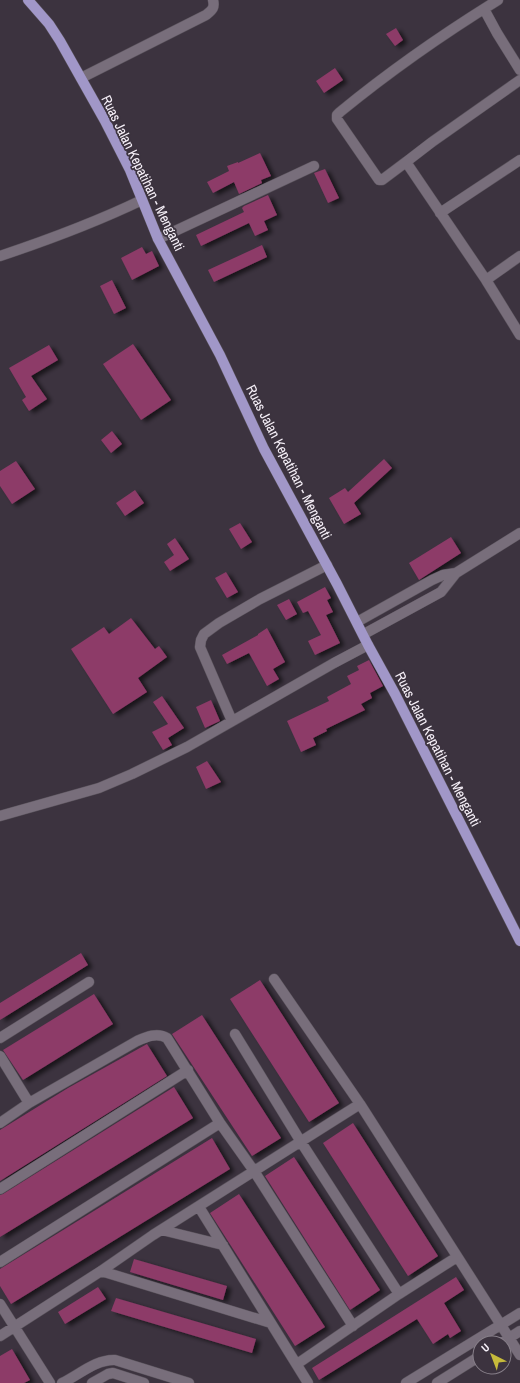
<svg xmlns="http://www.w3.org/2000/svg" width="520" height="1383" viewBox="0 0 520 1383" font-family="'Archivo Narrow',sans-serif">
<style>
.building{fill:#8d3a68;filter:url(#shadow)}
.lines{fill:none;stroke-linecap:round;stroke-linejoin:round}
.minor-casing{stroke:#5a535c;stroke-width:11}
.major-casing{stroke:#5a535c;stroke-width:11}
.minor{stroke:#786e7b;stroke-width:10}
.major{stroke:#a197c8;stroke-width:10}
.labels{text-anchor:middle;dominant-baseline:central;stroke-width:3.5;stroke-linejoin:round;paint-order:stroke}
.street-label{font-size:14px;fill:#f7f1f9;stroke:#3c333f}
</style>
<defs>
<filter id="shadow"><feDropShadow dx="4.5" dy="2.5" stdDeviation="2" flood-color="#0009"/></filter>
</defs>
<rect width="100%" height="100%" fill="#3c333f"/>
<!-- building -->
<path class="building" d="M396 28 403 40 395 46 386 34Z
M335 68 343 80 324 93 316 81Z
M260 153 271 176 261 180 262 183 239 194 234 182 213 193 207 182 229 171 227 166 238 162V163Z
M325 169 339 198 328 203 314 173Z
M268 195 277 215 264 221 268 230 255 236 249 223 201 246 196 235 244 212 242 208 244 206Z
M262 245 267 257 214 282 208 270Z
M142 247 146 254 152 251 159 266 132 280 121 258Z
M112 280 126 308 114 314 100 286Z
M133 344 171 400 141 420 103 364Z
M49 345 58 360 31 376 47 399 29 411 22 400 26 397 9 368Z
M112 431 122 444 111 453 101 440Z
M384 459 392 468 354 503 361 514 344 524 329 498 345 488 348 492Z
M16 461 35 489 12 504 0 486V471Z
M135 490 144 503 125 516 116 503Z
M240 523 252 542 241 549 229 529Z
M451 537 461 553 419 580 409 563Z
M175 538 189 559 170 571 164 562 174 555 167 544Z
M226 572 238 592 227 598 215 578Z
M325 587 331 598 327 600 333 612 326 615 340 643 315 655 308 641 321 635 308 611 303 613 297 602Z
M289 599 297 614 286 620 277 605Z
M131 618 155 649 159 646 167 657 138 678 147 692 113 714 71 649 104 627 109 634Z
M267 628 285 662 273 669 279 679 267 686 249 653 227 664 222 655 258 635V634Z
M369 660 383 686 370 693 372 698 361 704 365 710 326 729 327 731 313 738 316 745 301 752 287 721 329 701 327 697 351 684 347 676 359 670 357 666Z
M162 696 184 728 168 738 172 745 163 750 152 732 168 724 153 702Z
M211 700 220 721 205 728 196 707Z
M207 761 221 782 206 789 196 767Z
M81 953 88 965 0 1020V1003Z
M260 980 339 1103 309 1122 230 999Z
M94 994 113 1024 23 1080 3 1050Z
M202 1015 281 1138 252 1156 172 1034Z
M147 1044 167 1076 0 1181V1130L68 1088Z
M174 1087 193 1118 0 1237V1195L3 1194Z
M353 1123 438 1256 408 1276 323 1143Z
M212 1138 230 1169 11 1304 0 1286V1269Z
M294 1157 380 1290 350 1310 265 1176Z
M239 1194 325 1327 295 1346 210 1213Z
M134 1259 227 1286 223 1300 130 1272Z
M456 1277 464 1290 444 1303 461 1331 450 1338 448 1334 433 1344 417 1319 319 1380 312 1368Z
M98 1287 106 1299 65 1324 58 1312Z
M116 1298 256 1339 252 1353 111 1311Z
M12 1349 30 1380 24 1383H0V1356Z"/>
<g class="lines">
<!-- minor casing -->
<g class="minor-casing">
<path id="minor" d="M498 0C443 34 390 71 340 112L337 115V119L379 180H382L406 162 486 280 520 335
M484 9 497 33 520 70
M81 78 206 15C212 10 215 8 213 0
M406 162 432 142 520 80
M440 213 520 160
M158 239 314 166
M0 256C48 240 96 222 142 200
M486 280 520 256
M357 622 432 580 443 575 456 573 520 533
M364 634 441 592 456 573
M232 721 200 647 201 640 204 634 219 623 260 599 327 565
M0 816 99 788 132 774 187 747 334 663 368 645
M274 979 360 1104 520 1355
M235 1034 301 1142 399 1294
M0 1038 89 982
M0 1056 29 1103
M0 1123 29 1103 137 1041C146 1037 157 1032 167 1038L220 1123 254 1171 353 1326
M0 1189 188 1070
M199 1207 308 1383
M162 1230 223 1245
M0 1262 220 1123
M101 1271 271 1323
M0 1304 50 1383
M0 1336 101 1271 153 1235 360 1104
M501 1343 520 1331
M297 1364 399 1294 457 1257
M62 1383C79 1375 96 1359 115 1360L189 1383
M92 1383 108 1374 113 1373 144 1383
M406 1383 520 1313
M437 1383 480 1356"/>
</g>
<!-- major casing -->
<g class="major-casing">
<path id="major" d="M28 0 49 24 60 41 105 121 130 170 158 239 220 355 264 449 337 584 368 645 395 694 520 941"/>
</g>
<!-- minor -->
<use href="#minor" class="minor"/>
<!-- major -->
<use href="#major" class="major"/>
</g>
<g class="labels">
<!-- street labels -->
<g class="street-label">
<text transform="translate(143 173) rotate(64)">Ruas Jalan Kepatihan - Menganti</text>
<text transform="translate(289 462) rotate(63)">Ruas Jalan Kepatihan - Menganti</text>
<text transform="translate(438 749) rotate(63)">Ruas Jalan Kepatihan - Menganti</text>
</g>
</g>
<!-- north arrow -->
<g transform="translate(492 1355) rotate(318)"><circle r="19" fill="#3c333f" stroke="#877f89"/>
<path d="M0-3L7 15L0 10L-7 15Z" fill="#c7bb3b"/>
<text y="-6" font-size="11" font-weight="bold" text-anchor="middle" fill="#f7f1f9">U</text>
</g>
</svg>
